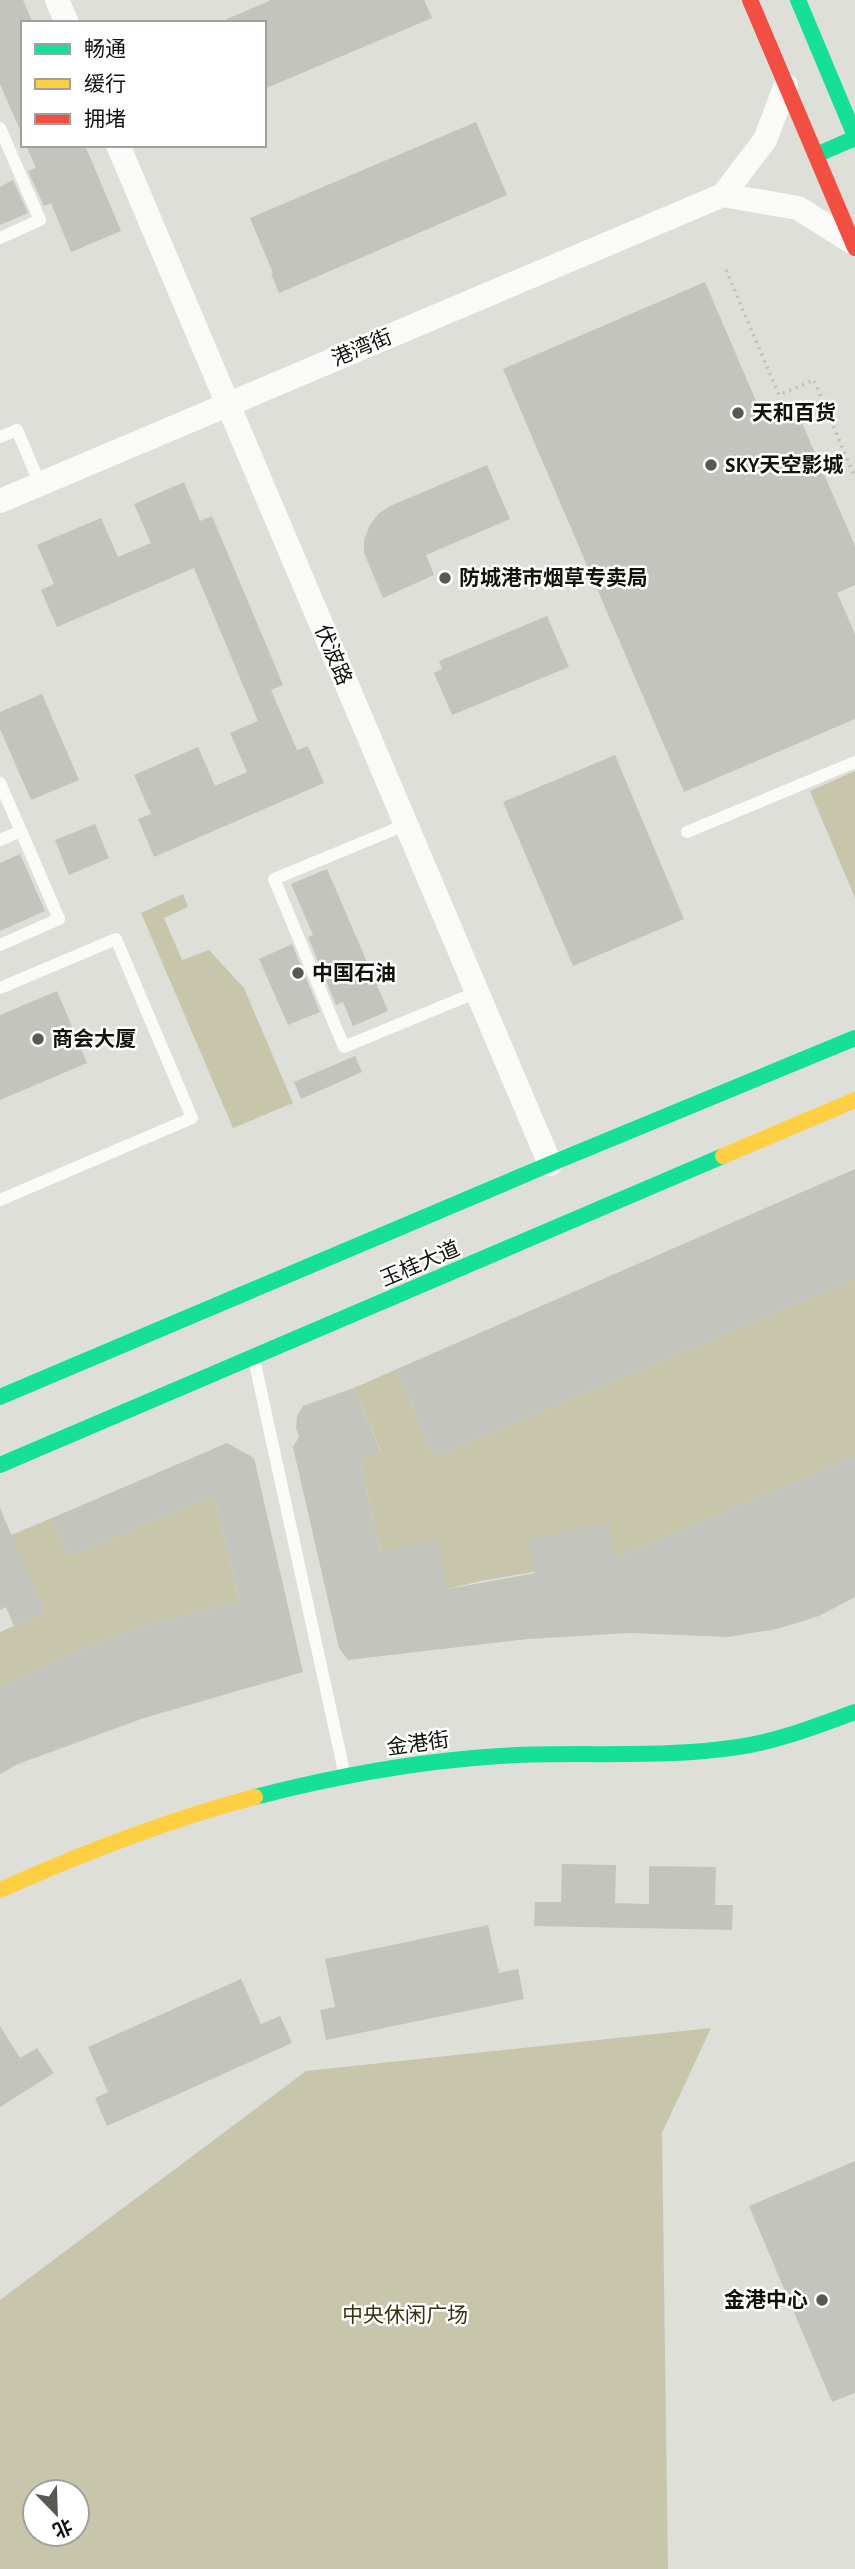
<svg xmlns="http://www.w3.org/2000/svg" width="855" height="2569" viewBox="0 0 855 2569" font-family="'Alegreya Sans','Noto Sans SC',sans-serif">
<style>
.green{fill:#c7c6ab;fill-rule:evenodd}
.building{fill:#c4c4bf}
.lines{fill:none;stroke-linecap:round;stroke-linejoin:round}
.path{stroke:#bfbfbd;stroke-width:3.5;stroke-dasharray:2 5;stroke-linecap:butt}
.lane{stroke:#fafaf9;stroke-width:12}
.street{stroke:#fafaf9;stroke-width:24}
.fast{stroke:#16e098;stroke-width:16}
.slow{stroke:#ffcf43;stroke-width:16}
.jam{stroke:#f24e42;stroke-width:16}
.poi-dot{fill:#595954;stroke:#fff;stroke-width:2.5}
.labels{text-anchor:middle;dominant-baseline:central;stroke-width:5;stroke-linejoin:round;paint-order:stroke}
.street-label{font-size:21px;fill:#11110d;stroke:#fff}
.poi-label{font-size:21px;font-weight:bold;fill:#11110d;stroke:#fff;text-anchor:start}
.park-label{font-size:21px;fill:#343210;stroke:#fff}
</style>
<rect width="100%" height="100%" fill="#dfdfd9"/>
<!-- green -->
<path class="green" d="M855 771V898L810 791Z
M183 894 188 907 164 918 182 960 209 950 244 988 293 1103 233 1128 141 913Z
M855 1279V1457L615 1558 481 1581 434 1592 380 1552 360 1460 381 1451 354 1388 397 1369 434 1457Z
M214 1496 240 1601 142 1626 72 1653 0 1688V1632L45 1613 11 1535 52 1518 68 1556Z
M711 2028 662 2133 668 2569H0V2300L306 2071ZM35 2492H77V2534H35Z"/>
<!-- building -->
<path class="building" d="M0 0H23L33 23H23V137L0 84Z
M271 0H424L432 18 264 89V23H218Z
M476 122 507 195 279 293 271 274 273 273 250 218Z
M26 145H85L121 231 71 252 51 203 44 206 28 171 36 168Z
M13 180 28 213 0 225V187Z
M705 282 765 422 796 409 855 546V585L837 593 855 634V719L684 792 503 369Z
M487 465 510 519 426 555 434 575 383 598 364 553V540L370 525 378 514 390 506Z
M184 482 200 521 212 516 283 685 271 690 297 750 308 746 324 783 154 857 138 819 151 814 134 775 198 747 215 786 247 772 230 733 258 721 194 568 57 627 41 590 54 584 37 545 101 518 118 557 151 543 134 504Z
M547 616 569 667 452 715 434 673 442 669 439 661Z
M42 694 79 780 31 800 0 729V712Z
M615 755 684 919 573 966 503 802Z
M95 824 109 858 69 875 55 840Z
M20 854 45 911 0 931V863Z
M327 869 388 1011 353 1026 343 1002 336 1005 308 937 313 935 291 884Z
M292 944 320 1012 288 1025 259 959Z
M57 991 87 1063 0 1100V1015Z
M355 1056 362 1072 301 1099 294 1082Z
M855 1169V1279L434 1457 397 1369Z
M354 1388 381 1452 360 1460 380 1552 437 1539 448 1589 535 1573 529 1539 609 1524 615 1558 855 1457V1597L819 1616 777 1629 728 1637 631 1633 528 1639 348 1660 339 1648 293 1447 299 1437 296 1428 297 1416 303 1406Z
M227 1443 254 1458 303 1672 144 1718 18 1764 0 1774V1688L72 1653 142 1626 240 1601 214 1496 68 1556 52 1518Z
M0 1508 45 1613 14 1626 6 1607 0 1610Z
M562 1864 616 1865 615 1903 649 1904V1866L716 1867 715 1905H733L732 1930 534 1926 535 1902H561Z
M488 1925 499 1973 518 1969 524 1999 326 2040 320 2010 335 2007 325 1959Z
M241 1979 261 2024 280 2016 292 2043 107 2126 95 2098 108 2092 88 2047Z
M0 2026 20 2058 37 2048 54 2073 0 2107Z
M855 2161V2393L832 2402 749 2206Z"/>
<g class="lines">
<!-- path -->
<path class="path" d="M726 270 779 395 814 380 855 478"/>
<!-- lane -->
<path class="lane" d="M0 128 40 220 0 238
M0 437 17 430 40 484
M0 783 21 831 0 840
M405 825 274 879 344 1047 477 992
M687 832 855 762
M0 945 59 919 21 831
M0 988 116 939 192 1118 0 1200
M254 1359 345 1776"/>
<!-- street -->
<path class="street" d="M57 0 67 23
M118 145 550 1164
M723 195 798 208 852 242
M0 501 723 195 765 140 786 85"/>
<!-- fast -->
<path class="fast" d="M798 0 855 136
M816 155 855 138
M0 1397 550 1164 855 1038
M0 1465 723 1156
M255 1797C336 1776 418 1761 500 1756 579 1751 660 1759 738 1747 779 1741 817 1726 855 1712"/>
<!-- slow -->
<path class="slow" d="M723 1156 855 1100
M0 1890C83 1853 167 1820 255 1797"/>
<!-- jam -->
<path class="jam" d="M750 0 855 248"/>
</g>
<!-- markers -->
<g class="poi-dot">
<circle cx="738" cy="413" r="7"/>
<circle cx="711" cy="465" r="7"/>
<circle cx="445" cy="578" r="7"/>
<circle cx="298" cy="973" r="7"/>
<circle cx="38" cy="1039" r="7"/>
<circle cx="822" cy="2300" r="7"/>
</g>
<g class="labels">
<!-- street labels -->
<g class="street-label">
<text transform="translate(362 348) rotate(-23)">港湾街</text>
<text transform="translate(333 655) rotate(67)">伏波路</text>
<text transform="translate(420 1264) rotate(-23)">玉桂大道</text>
<text transform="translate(418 1744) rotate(-8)">金港街</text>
</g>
<!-- poi labels -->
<g class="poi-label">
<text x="752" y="413">天和百货</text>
<text x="725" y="465">SKY天空影城</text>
<text x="459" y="578">防城港市烟草专卖局</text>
<text x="312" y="973">中国石油</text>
<text x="52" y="1039">商会大厦</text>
<text x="808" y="2300" text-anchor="end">金港中心</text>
</g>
<!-- park labels -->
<g class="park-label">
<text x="405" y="2315">中央休闲广场</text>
</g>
</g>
<!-- legend -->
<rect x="21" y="21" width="245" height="126" fill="#ffffff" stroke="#a0a09e" stroke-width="2"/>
<rect x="35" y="44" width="35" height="10" fill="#16e098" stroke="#a0a09e" stroke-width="2"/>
<text x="84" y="56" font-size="21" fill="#11110d">畅通</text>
<rect x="35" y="79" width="35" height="10" fill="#ffcf43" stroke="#a0a09e" stroke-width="2"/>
<text x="84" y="91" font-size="21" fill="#11110d">缓行</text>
<rect x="35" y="114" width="35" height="10" fill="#f24e42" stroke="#a0a09e" stroke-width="2"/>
<text x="84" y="126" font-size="21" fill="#11110d">拥堵</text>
<!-- north arrow -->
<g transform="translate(56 2513) rotate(157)"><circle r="33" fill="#ffffff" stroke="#a0a09e" stroke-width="2"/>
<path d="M0-5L12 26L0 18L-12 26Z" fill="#595954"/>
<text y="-10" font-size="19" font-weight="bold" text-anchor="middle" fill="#11110d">北</text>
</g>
</svg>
